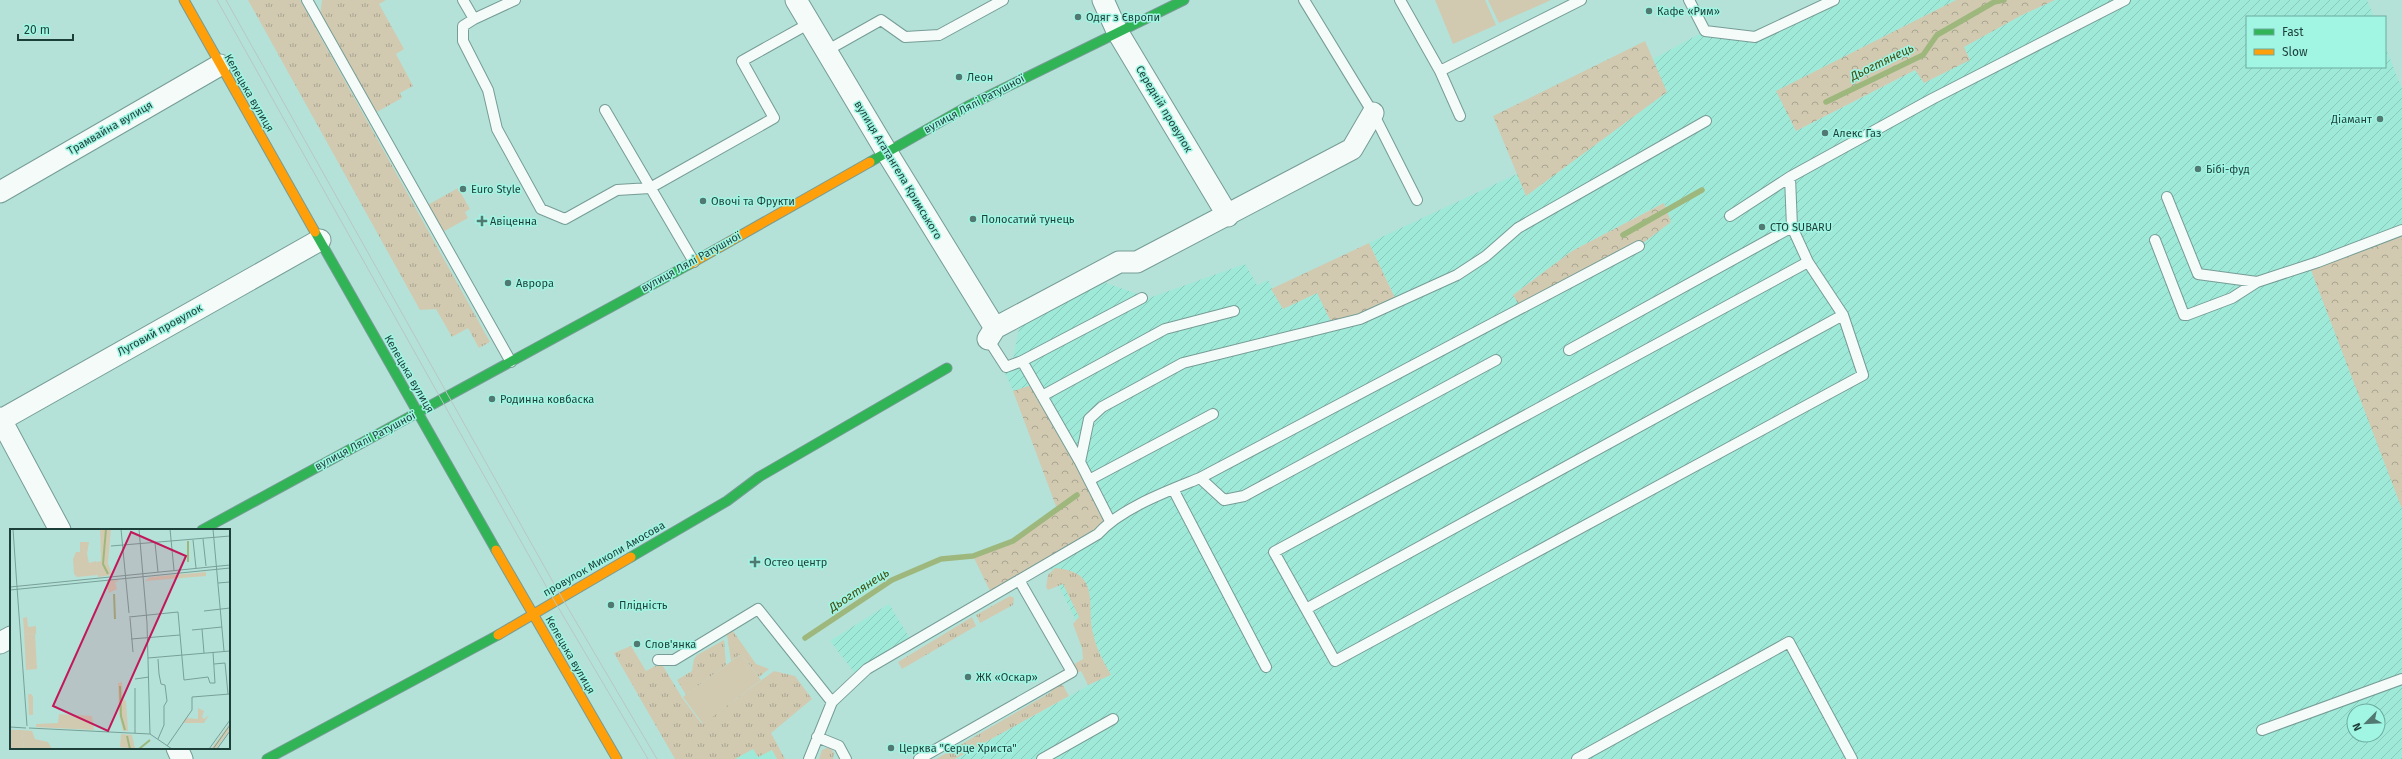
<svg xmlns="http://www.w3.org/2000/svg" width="2402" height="759" viewBox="0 0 2402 759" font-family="'Fira Sans',sans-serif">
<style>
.built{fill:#9fe9d9}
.industrial{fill:url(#industrial-furrows);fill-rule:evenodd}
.grass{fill:url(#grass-tufts)}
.forest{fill:url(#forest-crowns)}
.park{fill:#d1cab1}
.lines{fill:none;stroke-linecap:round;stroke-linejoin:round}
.stream{stroke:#9eb77d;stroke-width:5.5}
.lane-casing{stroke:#769c95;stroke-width:12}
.street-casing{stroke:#769c95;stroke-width:23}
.fast-casing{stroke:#769c95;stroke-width:11}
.slow-casing{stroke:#769c95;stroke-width:11}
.lane{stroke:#f4fbf9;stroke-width:10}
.street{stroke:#f4fbf9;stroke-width:21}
.fast{stroke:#30b455;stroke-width:9}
.slow{stroke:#ff9f0a;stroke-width:9}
.tram{stroke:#b9c6c3;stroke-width:1}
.poi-dot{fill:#517871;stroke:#a1f5e3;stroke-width:1.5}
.labels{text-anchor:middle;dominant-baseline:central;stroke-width:3;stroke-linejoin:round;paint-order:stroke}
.poi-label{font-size:11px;fill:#1c3f39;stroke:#a1f5e3;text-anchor:start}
.street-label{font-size:11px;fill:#1c3f39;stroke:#a1f5e3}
.water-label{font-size:12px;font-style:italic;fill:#444f14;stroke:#a1f5e3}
.inset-river{fill:none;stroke:#9eb77d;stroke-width:2}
.inset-road{fill:none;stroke:#77a198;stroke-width:1}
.view{fill:#c2185b;fill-opacity:0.15;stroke:#c2185b;stroke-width:2}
.inset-edge{fill:none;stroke:#1c3f39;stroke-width:2}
</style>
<defs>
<pattern id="industrial-furrows" width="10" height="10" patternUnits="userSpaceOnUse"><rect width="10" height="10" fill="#9fe9d9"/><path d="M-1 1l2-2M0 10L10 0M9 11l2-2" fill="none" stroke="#88c9bb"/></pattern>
<pattern id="grass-tufts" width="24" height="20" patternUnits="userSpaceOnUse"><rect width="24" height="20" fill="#d1cab1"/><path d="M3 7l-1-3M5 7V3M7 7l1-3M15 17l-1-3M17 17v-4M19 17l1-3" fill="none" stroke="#a9a591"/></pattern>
<pattern id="forest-crowns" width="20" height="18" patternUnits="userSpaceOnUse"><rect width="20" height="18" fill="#d1cab1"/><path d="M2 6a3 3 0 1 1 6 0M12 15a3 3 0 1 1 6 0" fill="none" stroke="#a9a591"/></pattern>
</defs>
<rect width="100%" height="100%" fill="#b4e2d8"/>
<!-- built -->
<path class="built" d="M753 749 772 750 777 759H735Z"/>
<!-- industrial -->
<path class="industrial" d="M1834 0H1956L1777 91 1796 131 1916 70 1924 83 1969 60 1963 47 2022 15 2055 0H2367L2374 17H2247V67H2385V46L2402 89V759H955L1104 677 1048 564 1114 528 1035 385 1013 391 1001 364 1013 359 1022 313 1089 277 1149 298 1245 264 1257 285 1268 280 1283 309 1317 293 1397 302 1369 243 1517 174 1526 196 1666 92 1653 59 1705 31 1755 37ZM1663 203 1671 222 1513 295 1572 251ZM2354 711H2378V735H2354Z
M889 604 912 642 858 677 830 641Z"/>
<!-- grass -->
<path class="grass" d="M248 0H300L490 342 479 348 468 328 452 337 436 309 420 310Z
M322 0H386L379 4 404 49 396 54 413 86 400 93 402 98 375 113 320 16Z
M458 188 470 209 465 212 468 218 441 233 426 206Z
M1055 568C1102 572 1086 604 1093 633 1096 649 1104 662 1111 675L1088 685 1081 671 1061 682 1069 696 955 759H936L1051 692 1052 677 1083 659 1082 648 1073 624 1079 617 1063 584 1048 590 1046 587 1048 575Z
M1010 596 1014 598 1013 605 980 623 976 615Z
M972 617 976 626 902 669 898 662Z
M733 631 756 664 769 669 759 677 741 654 731 661 727 635Z
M724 640 726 665 686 695 677 680 692 671 694 659 697 655Z
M631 646 646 671 661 663 683 699 702 724 774 671 795 676 812 699 771 733 785 759H777L772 750 758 757 753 749 735 759H675L614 653Z
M829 747 834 753 833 759H819L822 750Z"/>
<!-- forest -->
<path class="forest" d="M1956 0H2055L2022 15 1964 47 1970 60 1924 83 1915 70 1796 131 1776 91Z
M1645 41 1667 92 1526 196 1493 116Z
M1664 203 1671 222 1639 246 1521 308 1513 295 1572 251Z
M2402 230V509L2309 265Z
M1369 243 1397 302 1333 326 1317 293 1283 309 1271 289Z
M1035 384 1110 521 992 595 973 556 1013 541 1057 509 1013 391Z"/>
<!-- park -->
<path class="park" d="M1435 0H1485L1496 25 1453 44Z
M1488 0H1551L1499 23Z
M741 654 761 680 703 724 683 697Z"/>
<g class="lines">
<!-- stream -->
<path class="stream" d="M1826 102 1923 55 1937 35 1994 2 2004 0
M1623 235 1702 190
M805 638 892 580 941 559 973 556 1013 541 1077 495"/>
<!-- lane casing -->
<g class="lane-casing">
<path id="lane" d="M307 0 511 362
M463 0 474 19
M515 0 474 19 463 26V41L488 90 497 129 541 209 565 219 617 190 650 188 774 118 742 61 810 23
M1304 0 1373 113 1417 200
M1400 0 1440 71 1460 116
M1689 0 1705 31 1755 37 1834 0
M826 51 881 20 905 37 939 35 1003 0
M1440 71 1581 0
M605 110 694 262
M2167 197 2198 274 2257 282 2318 262 2402 230
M1730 216 1790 177
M1792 227 1808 262 1843 315 1863 375 1335 661 1274 552 1808 262
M2155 240 2184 315H2187L2232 298 2257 282
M988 339 1006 367 1022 361
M1569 350 1792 227 1790 177 1932 99 2125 0
M1042 396 1165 329 1234 311
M1080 462 1089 419 1102 407 1183 363 1360 319 1457 275 1486 256 1518 228 1706 121
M1200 478 1224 500 1244 496 1496 360
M1089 480 1213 414
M1173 489 1266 667
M1110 521 1080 462 1022 361 1142 298
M1306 609 1843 315
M658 660H674L758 609 832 702
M2262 730 2402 679
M817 737 839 746 846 759
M809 759 832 702 867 669 1098 534C1121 508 1168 491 1200 478L1639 246
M919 759 1072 672 1019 580
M1042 759 1113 719
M1577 759 1789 642 1852 759"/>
</g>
<!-- street casing -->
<g class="street-casing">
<path id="street" d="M796 0 886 151 995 328 988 339
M1103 0 1117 31 1228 216
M0 192 220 65
M995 328 1119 262H1137L1352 149 1373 113
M0 418 60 530
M1 420 320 240
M0 643 11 637
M177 748 182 759"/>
</g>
<!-- fast casing -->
<g class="fast-casing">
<path id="fast" d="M870 162 968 106 1184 0
M315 232 496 550
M202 530 690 264
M631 557 727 501 759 477 947 368
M267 759 498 635"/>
</g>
<!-- slow casing -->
<g class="slow-casing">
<path id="slow" d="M184 0 315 232
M690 264 870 162
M496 550 617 759
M498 635 631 557"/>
</g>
<!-- lane -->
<use href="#lane" class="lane"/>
<!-- street -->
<use href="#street" class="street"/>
<!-- fast -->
<use href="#fast" class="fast"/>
<!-- slow -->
<use href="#slow" class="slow"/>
<!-- tram -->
<path class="tram" d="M217 0 555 602 648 759
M226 0 562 598 657 759"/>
</g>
<!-- markers -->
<g class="poi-dot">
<circle cx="1649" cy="11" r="4"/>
<circle cx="1078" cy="17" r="4"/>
<circle cx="959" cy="77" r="4"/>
<circle cx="2380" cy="119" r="4"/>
<circle cx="1825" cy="133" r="4"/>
<circle cx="2198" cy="169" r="4"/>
<circle cx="463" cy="189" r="4"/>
<circle cx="703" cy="201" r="4"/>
<circle cx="973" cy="219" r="4"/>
<path d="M480 215h4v4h4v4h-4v4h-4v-4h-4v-4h4z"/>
<circle cx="1762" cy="227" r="4"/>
<circle cx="508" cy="283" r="4"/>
<circle cx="492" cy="399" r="4"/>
<path d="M753 556h4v4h4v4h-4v4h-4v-4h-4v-4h4z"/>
<circle cx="611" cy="605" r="4"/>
<circle cx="637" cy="644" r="4"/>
<circle cx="968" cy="677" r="4"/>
<circle cx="891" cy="748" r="4"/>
</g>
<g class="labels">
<!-- poi labels -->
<g class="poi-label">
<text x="1657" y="11">Кафе «Рим»</text>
<text x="1086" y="17">Одяг з Європи</text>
<text x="967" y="77">Леон</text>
<text x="2372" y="119" text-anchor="end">Діамант</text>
<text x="1833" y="133">Алекс Газ</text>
<text x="2206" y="169">Бібі-фуд</text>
<text x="471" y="189">Euro Style</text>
<text x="711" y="201">Овочі та Фрукти</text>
<text x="981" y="219">Полосатий тунець</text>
<text x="490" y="221">Авіценна</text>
<text x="1770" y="227">СТО SUBARU</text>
<text x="516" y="283">Аврора</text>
<text x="500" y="399">Родинна ковбаска</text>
<text x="764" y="562">Остео центр</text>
<text x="619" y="605">Плідність</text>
<text x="645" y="644">Слов'янка</text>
<text x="976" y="677">ЖК «Оскар»</text>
<text x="899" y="748">Церква "Серце Христа"</text>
</g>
<!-- street labels -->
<g class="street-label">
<text transform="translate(249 93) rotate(60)">Келецька вулиця</text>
<text transform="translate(974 104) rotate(-28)">вулиця Лялі Ратушної</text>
<text transform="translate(1164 109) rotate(59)">Середній провулок</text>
<text transform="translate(110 128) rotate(-30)">Трамвайна вулиця</text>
<text transform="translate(898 170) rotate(59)">вулиця Агатангела Кримського</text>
<text transform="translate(691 262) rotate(-29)">вулиця Лялі Ратушної</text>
<text transform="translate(160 330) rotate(-29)">Луговий провулок</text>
<text transform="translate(409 374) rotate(60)">Келецька вулиця</text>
<text transform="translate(365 441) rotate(-28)">вулиця Лялі Ратушної</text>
<text transform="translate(604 559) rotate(-30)">провулок Миколи Амосова</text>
<text transform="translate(570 655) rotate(60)">Келецька вулиця</text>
</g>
<!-- water labels -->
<g class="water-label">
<text transform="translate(1882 62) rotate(-26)">Дьогтянець</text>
<text transform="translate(859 590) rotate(-33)">Дьогтянець</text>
</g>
</g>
<!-- overview -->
<g transform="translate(10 529)">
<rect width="220" height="220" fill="#b4e2d8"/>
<path d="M90 0H101L98 34 102 46 88 48 86 33 91 32ZM196 43V47L135 52 140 48ZM109 51 105 54 107 60 99 64 98 60H94L97 58V52ZM14 102 17 106 25 105 27 140 16 141ZM18 165H21L23 168V186H19ZM12 201 22 202 25 210 38 213 42 220H14Z" fill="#d1cab1"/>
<path d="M70 13H79L77 25 79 34 86 32 88 46 67 48 64 45 63 30 66 23H70ZM17 88 18 98 26 97V105L17 106 14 102 13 89ZM112 153 113 170 116 172 118 202H113L109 185 108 154ZM188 179 194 182 192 188 194 190 199 186 194 194H173L176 189 188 190ZM49 185 82 187 84 201 26 198V195L48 194ZM220 194V201L206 220H201ZM111 205 122 206 125 220 110 218Z" fill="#d1cab1"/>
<path d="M0 201H12L14 220H0Z" fill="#d1cab1"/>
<path class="inset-river" d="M96 0 93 35 98 45M178 33V12M104 65 105 90M110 157 111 187 115 201M117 207 120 220M129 220 140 211"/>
<path class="inset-road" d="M3 0 7 58M111 0 119 84M129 0 137 94 140 205M160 0 164 41M203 0 214 122M193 10 196 37M183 11 186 39M145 14 148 43M101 17 220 7M208 54 220 53M0 58 220 36M7 58 17 197M0 61 220 39M194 82 220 79M119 88 168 83 174 151 198 148 200 154H205L203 123M120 89 123 123M192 100 194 124M182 101 212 98M121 110 170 106M138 129 220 122M204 135 215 134 218 165M125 150 139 148M125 159V204M0 198 16 199M19 199 140 205 162 220M148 210 154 196V177L157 172 155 156 151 155 149 145 148 130M157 217 182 181V168L220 165M199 220 220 191M203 220 220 196M207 220 220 202"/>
<path class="view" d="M121 3 176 27 98 202 43 177Z"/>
<rect width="220" height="220" class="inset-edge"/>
</g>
<!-- legend -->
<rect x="2246" y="16" width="140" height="52" fill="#a1f5e3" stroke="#6cac9f"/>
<rect x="2254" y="29" width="20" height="6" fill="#30b455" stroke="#6cac9f"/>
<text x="2282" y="36" font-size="12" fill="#1c3f39">Fast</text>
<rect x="2254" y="49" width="20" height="6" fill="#ff9f0a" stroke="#6cac9f"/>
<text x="2282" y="56" font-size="12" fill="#1c3f39">Slow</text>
<!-- north arrow -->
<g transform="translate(2366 723) rotate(246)"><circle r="19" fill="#a1f5e3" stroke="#6cac9f"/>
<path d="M0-3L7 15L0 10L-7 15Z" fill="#517871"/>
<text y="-6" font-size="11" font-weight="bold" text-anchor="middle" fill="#1c3f39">N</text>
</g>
<!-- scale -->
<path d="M18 34v6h55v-6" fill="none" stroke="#1c3f39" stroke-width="2"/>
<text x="24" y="34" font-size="12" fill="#1c3f39" stroke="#a1f5e3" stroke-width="3" paint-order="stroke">20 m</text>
</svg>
